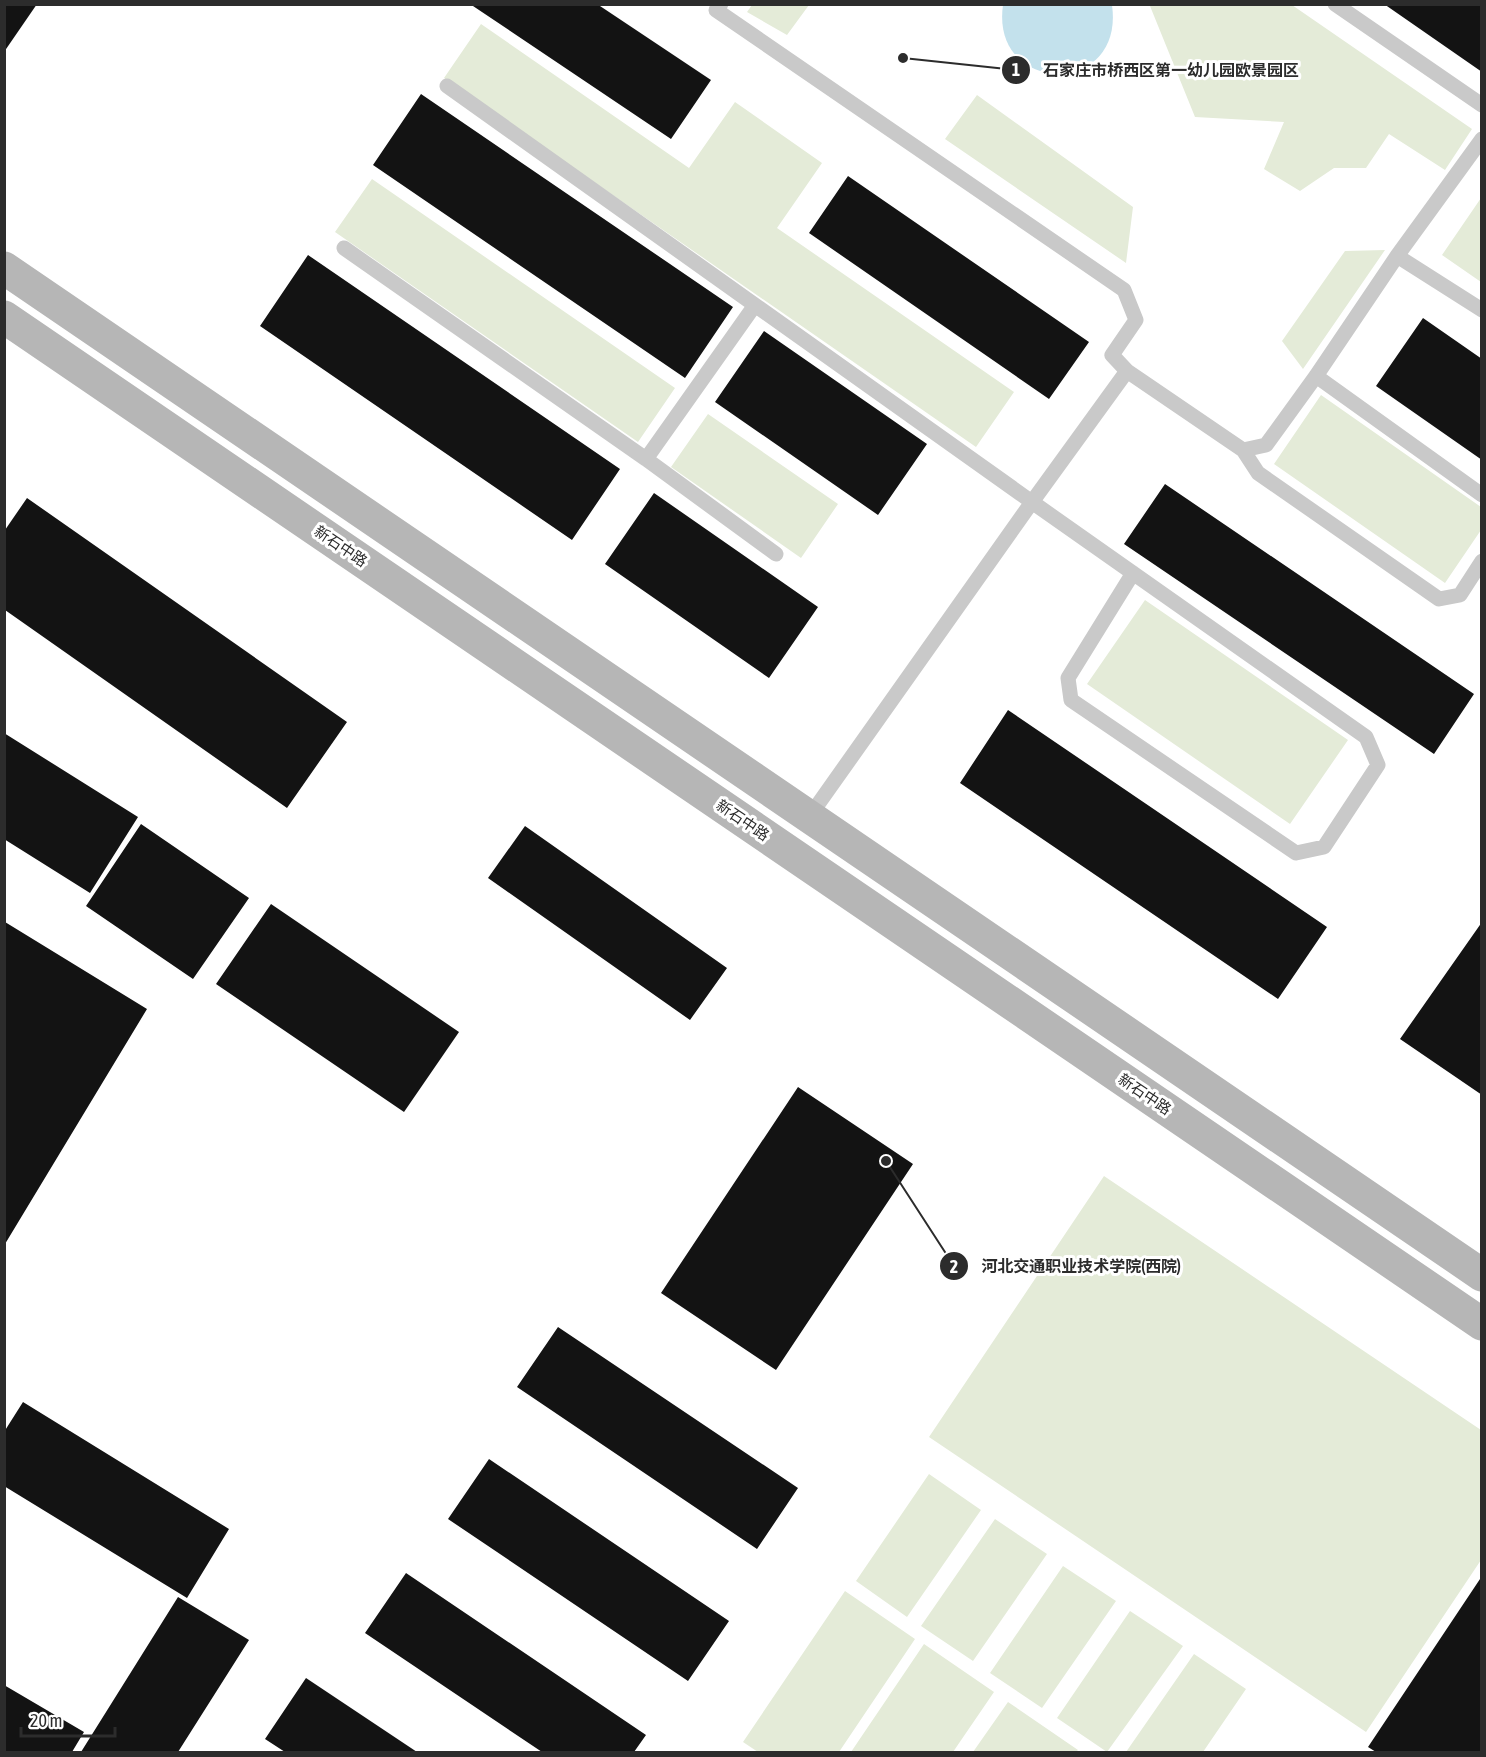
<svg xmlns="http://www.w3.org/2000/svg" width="1486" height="1757" viewBox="0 0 1486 1757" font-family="'Asap Condensed','Noto Sans SC',sans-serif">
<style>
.green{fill:#e4ebd8}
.water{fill:#c3e1ec}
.building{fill:#131313}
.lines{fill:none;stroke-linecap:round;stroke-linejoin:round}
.service{stroke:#c9c9c9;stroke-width:15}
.secondary{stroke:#b6b6b6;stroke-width:33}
.labels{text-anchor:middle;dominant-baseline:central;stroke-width:6;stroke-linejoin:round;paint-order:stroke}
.street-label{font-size:15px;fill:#2c2c2c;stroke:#fff}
.leader{fill:none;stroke:#2c2c2c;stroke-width:2}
.callout-dot{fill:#2c2c2c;stroke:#fff;stroke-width:2}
.mark-label{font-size:18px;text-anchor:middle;font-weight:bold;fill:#fff}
.callout-label{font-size:16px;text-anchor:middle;font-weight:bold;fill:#2c2c2c;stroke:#fff;stroke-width:6;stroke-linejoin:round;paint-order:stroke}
</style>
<rect width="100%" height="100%" fill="#fff"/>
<!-- green -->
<path class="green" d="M752 5V4L809 5 787 35 747 12Z
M1151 5H1292L1472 129 1445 170 1389 134 1366 168H1334L1300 191 1264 169 1284 122 1195 117 1150 6Z
M481 24 689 168 735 102 822 163 777 228 1014 392 976 447 444 78Z
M977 95 1133 207 1126 263 945 139Z
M372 179 675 388 638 442 335 232Z
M1481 198V282L1442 255Z
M1385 250 1303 369 1282 341 1345 251Z
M1321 395 1481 507V530L1445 583 1274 464Z
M708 414 838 504 801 558 671 467Z
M1145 600 1348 740 1290 824 1087 684Z
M1104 1176 1481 1430V1560L1366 1732 929 1437Z
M929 1474 981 1510 907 1617 856 1581Z
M995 1519 1047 1554 973 1661 921 1626Z
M1063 1566 1116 1601 1042 1708 990 1673Z
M845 1591 915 1639 839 1752H758L743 1742Z
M1130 1611 1183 1646 1107 1752 1057 1718Z
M924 1644 994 1692 953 1752H851Z
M1194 1654 1246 1689 1203 1752H1126Z
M1008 1702 1078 1750 1076 1752H973Z"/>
<!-- water -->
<path class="water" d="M1112 5C1125 98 990 95 1003 5Z"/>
<!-- building -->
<path class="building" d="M4 4H37L4 52Z
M470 4H597L711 80 671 139Z
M1384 4H1482V72Z
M421 94 733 307 685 378 373 165Z
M848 176 1089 342 1049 399 809 233Z
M308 255 620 469 572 540 260 326Z
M1423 318 1482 359V460L1376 386Z
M764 331 927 444 878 515 715 402Z
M1165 484 1474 694 1434 754 1124 544Z
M654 493 818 607 769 678 605 564Z
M27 498 347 722 287 808 5 610V530Z
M1008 710 1327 927 1278 999 960 783Z
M4 733 138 817 90 893 4 839Z
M141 824 249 898 193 979 86 906Z
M525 826 727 968 690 1020 488 878Z
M271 904 459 1032 404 1112 216 984Z
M5 922 147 1009 5 1244Z
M1482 922V1095L1400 1039Z
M798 1087 913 1164 776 1370 661 1293Z
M558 1327 798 1488 757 1549 517 1387Z
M23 1402 229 1529 187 1598 4 1486V1432Z
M489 1459 729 1621 688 1681 448 1519Z
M406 1573 646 1735 634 1752H542L365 1633Z
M1482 1576V1752H1376L1368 1747Z
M178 1597 249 1640 178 1752H81Z
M306 1678 417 1752H285L265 1739Z
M4 1685 84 1732 72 1752H4Z"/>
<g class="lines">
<!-- service -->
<path class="service" d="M721 4 716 10 1124 290 1136 320 1112 355 1127 371 1243 450 1266 445 1316 376 1397 256 1482 139
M1335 4 1482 105
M447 86 1032 502 1127 371
M344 248 646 459
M1397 256 1482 310
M755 305 646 459 776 554
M1316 376 1482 495
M1243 450 1258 473 1439 599 1460 595 1482 561
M809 817 1032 502 1366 737 1378 765 1324 847 1296 853 1071 700 1068 678 1133 573"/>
<!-- secondary -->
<path class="secondary" d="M4 268 1482 1275
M4 317 1482 1324"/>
</g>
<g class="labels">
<!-- street labels -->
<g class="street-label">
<text transform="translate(341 546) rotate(34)">新石中路</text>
<text transform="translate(743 820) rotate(34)">新石中路</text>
<text transform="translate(1145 1094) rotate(34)">新石中路</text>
</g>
</g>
<!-- callouts -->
<path class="leader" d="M903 58L1016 70M886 1161L954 1266"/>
<g class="callout-dot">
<circle cx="903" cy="58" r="6"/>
<circle cx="886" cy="1161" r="6"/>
<circle cx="1016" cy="70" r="15"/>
<circle cx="954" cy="1266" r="15"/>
</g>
<g class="mark-label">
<text x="1016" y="76">1</text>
<text x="954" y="1273">2</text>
</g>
<g class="callout-label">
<text x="1171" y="76">石家庄市桥西区第一幼儿园欧景园区</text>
<text x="1081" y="1272">河北交通职业技术学院(西院)</text>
</g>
<!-- border -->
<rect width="1486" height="1757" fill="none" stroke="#2c2c2c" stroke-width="12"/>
<!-- scale -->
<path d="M21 1727v9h94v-9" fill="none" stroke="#2c2c2c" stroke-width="3"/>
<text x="30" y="1727" font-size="18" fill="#2c2c2c" stroke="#ffffff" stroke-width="4.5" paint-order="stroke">20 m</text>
</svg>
